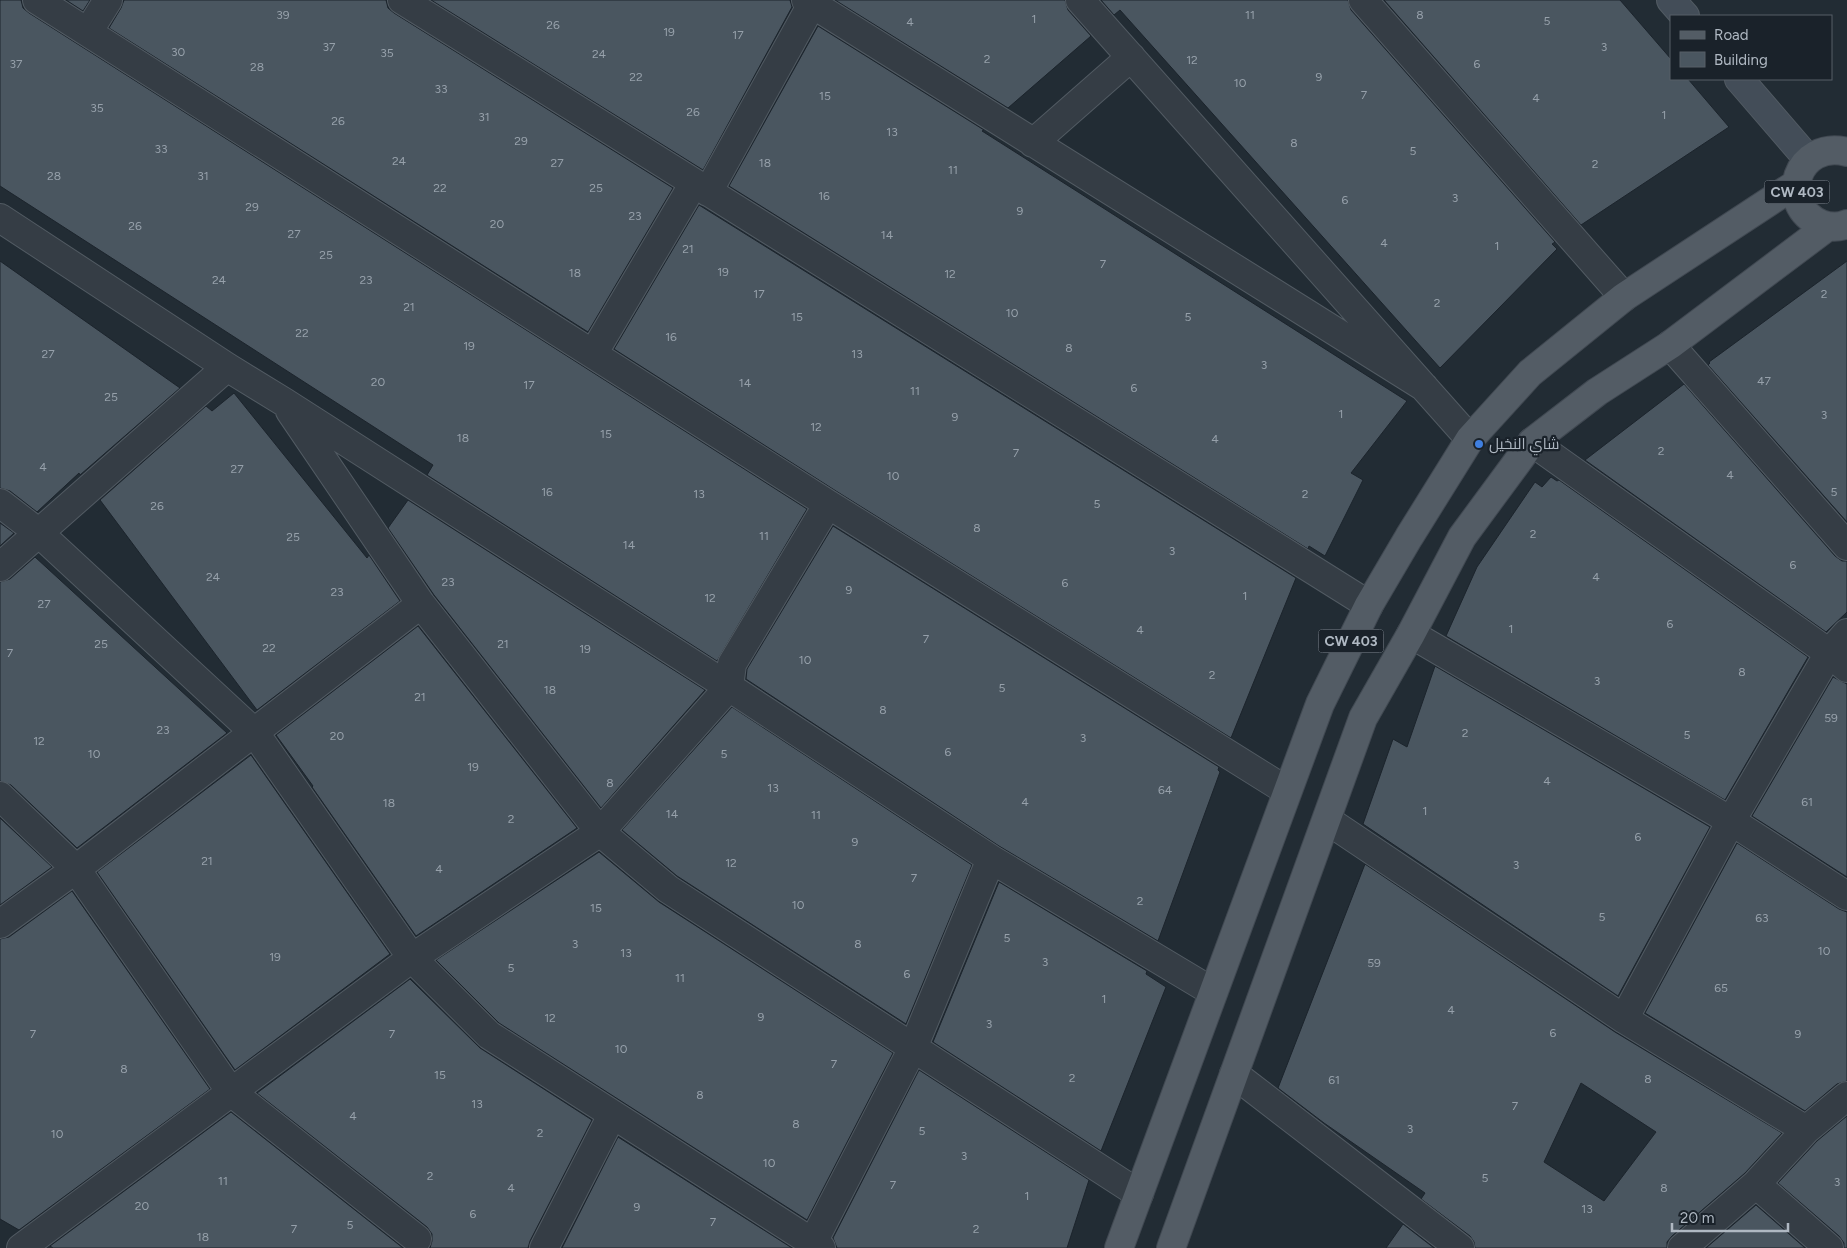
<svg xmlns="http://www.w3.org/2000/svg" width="1847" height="1248" viewBox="0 0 1847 1248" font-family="Figtree,Cairo,sans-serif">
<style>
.building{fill:#4a5660;stroke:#1c242c;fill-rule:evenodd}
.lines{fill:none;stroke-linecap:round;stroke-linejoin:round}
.street-casing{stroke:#525b63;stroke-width:30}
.secondary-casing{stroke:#525b63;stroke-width:30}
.primary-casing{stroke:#414952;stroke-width:30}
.street{stroke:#353d45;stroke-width:28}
.secondary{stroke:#434d58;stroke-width:28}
.primary{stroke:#535c65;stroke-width:28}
.shop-dot{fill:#3f7fe0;stroke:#1a222a;stroke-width:2}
.labels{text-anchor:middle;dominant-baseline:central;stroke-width:4.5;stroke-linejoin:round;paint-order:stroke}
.number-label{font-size:12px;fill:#96a0aa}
.shield{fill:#1a222a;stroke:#828b94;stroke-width:1}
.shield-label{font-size:14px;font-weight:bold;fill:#afb8c2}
.poi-label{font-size:15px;fill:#afb8c2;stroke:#1a222a;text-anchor:start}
</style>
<rect width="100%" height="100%" fill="#222c34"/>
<!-- building -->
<path class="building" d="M0 0H21L23 8 29 13 807 509 717 661 427 475 433 465 0 186Z
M66 0H90L83 11Z
M124 0H386L388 8 394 13 673 188 588 332 109 28 121 8Z
M431 0H790L792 7 703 170Z
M835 0H1065L1068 10 1091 36 1008 108Z
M1101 0H1348L1351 10 1555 242 1552 244 1557 249 1440 368 1120 10 1114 15Z
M1384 0H1620L1671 59V79H1688L1729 127 1581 225Z
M818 26 984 130 982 131 1407 401 1351 473 1363 480 1325 556 1309 546 1308 549 729 186Z
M699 205 1296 578 1231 738 836 491 614 349Z
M0 261 180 388 80 475 79 473 37 512 10 491 0 488Z
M1847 261V522L1708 365 1710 363 1709 362Z
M1684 384 1835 556 1842 561H1847V612L1826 632 1585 460Z
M234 393 367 558 369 555 400 601 257 710 100 500 206 406 212 411Z
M1551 477 1557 481 1559 480 1808 657 1725 800 1446 636 1477 567 1535 482 1542 487Z
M408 500 705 690 601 808 434 595 388 528Z
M0 523 14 533 0 546Z
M833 526 1219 767 1218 770 1220 772 1158 941 999 846 746 679 747 669Z
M35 557 227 733 77 848 11 785 0 781V582L10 579Z
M418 626 577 828 416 936 312 787 313 786 276 735Z
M1435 666 1710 827 1618 996 1363 824 1393 739 1407 747Z
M1833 677 1847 684V877L1752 816Z
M732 707 972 865 906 1024 677 876 622 830Z
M251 755 390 954 235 1070 97 872Z
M0 818 52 867 0 905Z
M1737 843 1839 909 1847 912V1081L1837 1084 1805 1111 1645 1013Z
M599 852 659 902 893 1053 807 1220 499 1023 436 960Z
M1365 864 1615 1032 1782 1133 1745 1173 1672 1236 1667 1242V1248H1475L1474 1242 1470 1236 1421 1199 1425 1193 1324 1123 1278 1088ZM1581 1083 1656 1132 1604 1201 1544 1162Z
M999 882 1147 971 1146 974 1166 987 1101 1151 933 1042Z
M72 891 210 1089 19 1230 0 1219V939L9 937Z
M410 979 480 1048 592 1120 530 1241 528 1248H430L432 1241V1234L427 1227 257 1093Z
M919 1070 1089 1180 1067 1248H837L833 1238Z
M231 1112 403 1248H53L50 1246Z
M1847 1116V1248H1844V1243L1839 1236 1778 1183 1817 1141Z
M618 1137 792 1248H562Z
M1756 1205 1805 1248H1706Z
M1403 1224 1434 1248H1386Z"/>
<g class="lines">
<!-- street casing -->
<g class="street-casing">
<path id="street" d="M37 0 828 504 1287 791
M402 0 1369 605
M806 0 1424 387
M1080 0 1470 439
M1363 0 1624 297
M88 32 108 0
M1033 143 1131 57
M708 192 812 4 816 0
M0 218 227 367 284 402 729 687 991 859 1213 992
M1670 345 1847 546
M593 354 694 183
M290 411 421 604 600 832 668 889 1139 1194
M1532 442 1829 653 1847 668
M0 503 39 533 255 733 412 958 489 1035 821 1248
M0 567 227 367
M1411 634 1731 821 1847 896
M0 796 76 869 231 1092 417 1239
M1327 820 1624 1019 1806 1130
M0 924 76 869 421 604
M1624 1019 1731 821 1829 653 1847 633
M1234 1074 1460 1248
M1756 1184 1829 1248
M21 1248 412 958 600 832 729 687 732 664 828 504
M544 1248 612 1115
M810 1248 913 1048 991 859
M1682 1248 1756 1184 1806 1130 1847 1096"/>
</g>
<!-- secondary casing -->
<g class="secondary-casing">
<path id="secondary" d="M1671 0 1685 16
M1739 79 1808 159"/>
</g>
<!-- primary casing -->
<g class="primary-casing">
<path id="primary" d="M1847 152C1798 139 1775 204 1821 224 1829 227 1838 228 1847 224
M1119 1248 1320 704 1369 605 1409 537 1470 439 1530 373 1624 297 1796 184
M1171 1248 1363 718 1411 634 1462 537 1532 442 1597 392 1670 345 1827 227"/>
</g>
<!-- street -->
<use href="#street" class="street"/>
<!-- secondary -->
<use href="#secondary" class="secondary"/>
<!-- primary -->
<use href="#primary" class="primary"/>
</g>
<!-- markers -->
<circle class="shop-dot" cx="1479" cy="444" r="5"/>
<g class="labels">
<!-- number labels -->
<g class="number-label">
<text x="283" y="15">39</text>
<text x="1250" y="15">11</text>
<text x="1420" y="15">8</text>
<text x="1034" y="19">1</text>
<text x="1547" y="21">5</text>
<text x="910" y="22">4</text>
<text x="553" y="25">26</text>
<text x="669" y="32">19</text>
<text x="738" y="35">17</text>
<text x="329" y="47">37</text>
<text x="1604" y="47">3</text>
<text x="178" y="52">30</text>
<text x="387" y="53">35</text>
<text x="599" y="54">24</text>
<text x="987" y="59">2</text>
<text x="1192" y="60">12</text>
<text x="16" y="64">37</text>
<text x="1477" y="64">6</text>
<text x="257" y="67">28</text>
<text x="636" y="77">22</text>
<text x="1319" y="77">9</text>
<text x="1240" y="83">10</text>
<text x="441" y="89">33</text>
<text x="1364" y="95">7</text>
<text x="825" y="96">15</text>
<text x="1536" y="98">4</text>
<text x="97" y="108">35</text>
<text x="693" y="112">26</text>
<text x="1664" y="115">1</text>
<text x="484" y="117">31</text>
<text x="338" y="121">26</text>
<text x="892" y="132">13</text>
<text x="521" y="141">29</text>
<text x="1294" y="143">8</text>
<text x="161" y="149">33</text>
<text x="1413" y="151">5</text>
<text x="399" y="161">24</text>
<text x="557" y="163">27</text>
<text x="765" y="163">18</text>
<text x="1595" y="164">2</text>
<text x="953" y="170">11</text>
<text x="54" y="176">28</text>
<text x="203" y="176">31</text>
<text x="440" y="188">22</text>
<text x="596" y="188">25</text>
<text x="824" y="196">16</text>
<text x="1455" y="198">3</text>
<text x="1345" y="200">6</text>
<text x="252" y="207">29</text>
<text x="1020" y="211">9</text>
<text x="635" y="216">23</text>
<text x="497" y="224">20</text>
<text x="135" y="226">26</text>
<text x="294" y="234">27</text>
<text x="887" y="235">14</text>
<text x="1384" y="243">4</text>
<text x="1497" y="246">1</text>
<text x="688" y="249">21</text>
<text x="326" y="255">25</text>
<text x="1103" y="264">7</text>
<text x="723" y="272">19</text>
<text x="575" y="273">18</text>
<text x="950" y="274">12</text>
<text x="219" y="280">24</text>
<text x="366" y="280">23</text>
<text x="759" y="294">17</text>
<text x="1824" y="294">2</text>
<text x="1437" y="303">2</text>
<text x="409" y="307">21</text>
<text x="1012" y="313">10</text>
<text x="797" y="317">15</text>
<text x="1188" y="317">5</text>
<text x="302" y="333">22</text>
<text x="671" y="337">16</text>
<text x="469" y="346">19</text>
<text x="1069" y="348">8</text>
<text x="48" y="354">27</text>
<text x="857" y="354">13</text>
<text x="1264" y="365">3</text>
<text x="1764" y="381">47</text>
<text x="378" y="382">20</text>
<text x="745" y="383">14</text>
<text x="529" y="385">17</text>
<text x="1134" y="388">6</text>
<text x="915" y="391">11</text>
<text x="111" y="397">25</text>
<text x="1341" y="414">1</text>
<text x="1824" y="415">3</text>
<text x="955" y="417">9</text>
<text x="816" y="427">12</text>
<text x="606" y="434">15</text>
<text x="463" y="438">18</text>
<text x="1215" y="439">4</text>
<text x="1661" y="451">2</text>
<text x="1016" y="453">7</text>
<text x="43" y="467">4</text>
<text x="237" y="469">27</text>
<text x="1730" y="475">4</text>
<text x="893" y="476">10</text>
<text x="547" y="492">16</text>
<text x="1834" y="492">5</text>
<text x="699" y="494">13</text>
<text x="1305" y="494">2</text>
<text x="1097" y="504">5</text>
<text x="157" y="506">26</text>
<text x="977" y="528">8</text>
<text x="1533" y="534">2</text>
<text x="764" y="536">11</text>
<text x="293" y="537">25</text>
<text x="629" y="545">14</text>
<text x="1172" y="551">3</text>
<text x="1793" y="565">6</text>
<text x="213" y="577">24</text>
<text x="1596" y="577">4</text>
<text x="448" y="582">23</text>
<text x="1065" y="583">6</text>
<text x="849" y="590">9</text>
<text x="337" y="592">23</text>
<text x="1245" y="596">1</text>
<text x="710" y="598">12</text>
<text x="44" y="604">27</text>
<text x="1670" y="624">6</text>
<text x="1511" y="629">1</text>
<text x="1140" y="630">4</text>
<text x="926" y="639">7</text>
<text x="101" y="644">25</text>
<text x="503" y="644">21</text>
<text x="269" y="648">22</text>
<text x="585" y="649">19</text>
<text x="10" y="653">7</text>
<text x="805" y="660">10</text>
<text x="1742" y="672">8</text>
<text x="1212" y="675">2</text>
<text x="1597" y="681">3</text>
<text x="1002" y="688">5</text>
<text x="550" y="690">18</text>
<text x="420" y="697">21</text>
<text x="883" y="710">8</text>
<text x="1831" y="718">59</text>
<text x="163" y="730">23</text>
<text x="1465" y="733">2</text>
<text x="1687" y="735">5</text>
<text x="337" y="736">20</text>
<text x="1083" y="738">3</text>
<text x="39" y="741">12</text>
<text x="948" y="752">6</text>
<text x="94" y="754">10</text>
<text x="724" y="754">5</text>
<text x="473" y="767">19</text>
<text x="1547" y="781">4</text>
<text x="610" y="783">8</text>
<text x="773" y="788">13</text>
<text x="1165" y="790">64</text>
<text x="1025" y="802">4</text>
<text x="1807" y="802">61</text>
<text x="389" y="803">18</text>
<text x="1425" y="811">1</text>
<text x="672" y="814">14</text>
<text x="816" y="815">11</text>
<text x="511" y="819">2</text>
<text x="1638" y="837">6</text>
<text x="855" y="842">9</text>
<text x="207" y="861">21</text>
<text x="731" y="863">12</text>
<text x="1516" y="865">3</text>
<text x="439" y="869">4</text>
<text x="914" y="878">7</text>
<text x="1140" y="901">2</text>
<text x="798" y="905">10</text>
<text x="596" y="908">15</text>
<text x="1602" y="917">5</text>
<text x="1762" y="918">63</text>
<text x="1007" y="938">5</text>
<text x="575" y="944">3</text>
<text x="858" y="944">8</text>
<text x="1824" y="951">10</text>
<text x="626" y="953">13</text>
<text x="275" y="957">19</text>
<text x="1045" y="962">3</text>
<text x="1374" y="963">59</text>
<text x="511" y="968">5</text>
<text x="907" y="974">6</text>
<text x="680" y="978">11</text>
<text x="1721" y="988">65</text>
<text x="1104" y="999">1</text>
<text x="1451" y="1010">4</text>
<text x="761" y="1017">9</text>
<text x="550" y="1018">12</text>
<text x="989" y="1024">3</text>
<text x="1553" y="1033">6</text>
<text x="33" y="1034">7</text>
<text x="392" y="1034">7</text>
<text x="1798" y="1034">9</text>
<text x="621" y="1049">10</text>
<text x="834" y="1064">7</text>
<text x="124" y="1069">8</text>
<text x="440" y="1075">15</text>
<text x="1072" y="1078">2</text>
<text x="1648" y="1079">8</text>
<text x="1334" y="1080">61</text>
<text x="700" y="1095">8</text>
<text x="477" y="1104">13</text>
<text x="1515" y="1106">7</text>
<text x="353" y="1116">4</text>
<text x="796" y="1124">8</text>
<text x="1410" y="1129">3</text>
<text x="922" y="1131">5</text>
<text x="540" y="1133">2</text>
<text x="57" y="1134">10</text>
<text x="964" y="1156">3</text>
<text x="769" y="1163">10</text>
<text x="430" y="1176">2</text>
<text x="1485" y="1178">5</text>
<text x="223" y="1181">11</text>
<text x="1837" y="1182">3</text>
<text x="893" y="1185">7</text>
<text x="511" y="1188">4</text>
<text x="1664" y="1188">8</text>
<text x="1027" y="1196">1</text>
<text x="142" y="1206">20</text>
<text x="637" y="1207">9</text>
<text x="1587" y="1209">13</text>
<text x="473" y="1214">6</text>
<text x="713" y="1222">7</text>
<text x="350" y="1225">5</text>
<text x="294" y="1229">7</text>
<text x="976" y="1229">2</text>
<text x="203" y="1237">18</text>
</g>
<!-- shield labels -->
<g class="shield">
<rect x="1764.5" y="180.5" width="65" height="23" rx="4"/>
<rect x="1318.5" y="629.5" width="65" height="23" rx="4"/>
</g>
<g class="shield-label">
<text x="1797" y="192">CW 403</text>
<text x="1351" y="641">CW 403</text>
</g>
<!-- poi labels -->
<g class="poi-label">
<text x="1489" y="444">شاي النخيل</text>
</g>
</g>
<!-- legend -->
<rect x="1670" y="15" width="162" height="65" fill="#1a222a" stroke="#565e67"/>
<rect x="1680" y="31" width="25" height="8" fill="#535c65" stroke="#565e67"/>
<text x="1714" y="40" font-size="15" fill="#afb8c2">Road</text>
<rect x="1680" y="52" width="25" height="15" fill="#4a5660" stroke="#565e67"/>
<text x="1714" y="65" font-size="15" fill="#afb8c2">Building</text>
<!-- scale -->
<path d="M1672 1223v8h116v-8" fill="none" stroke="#afb8c2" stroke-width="2.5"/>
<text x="1680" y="1223" font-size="15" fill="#afb8c2" stroke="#1a222a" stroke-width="4" paint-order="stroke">20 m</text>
</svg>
